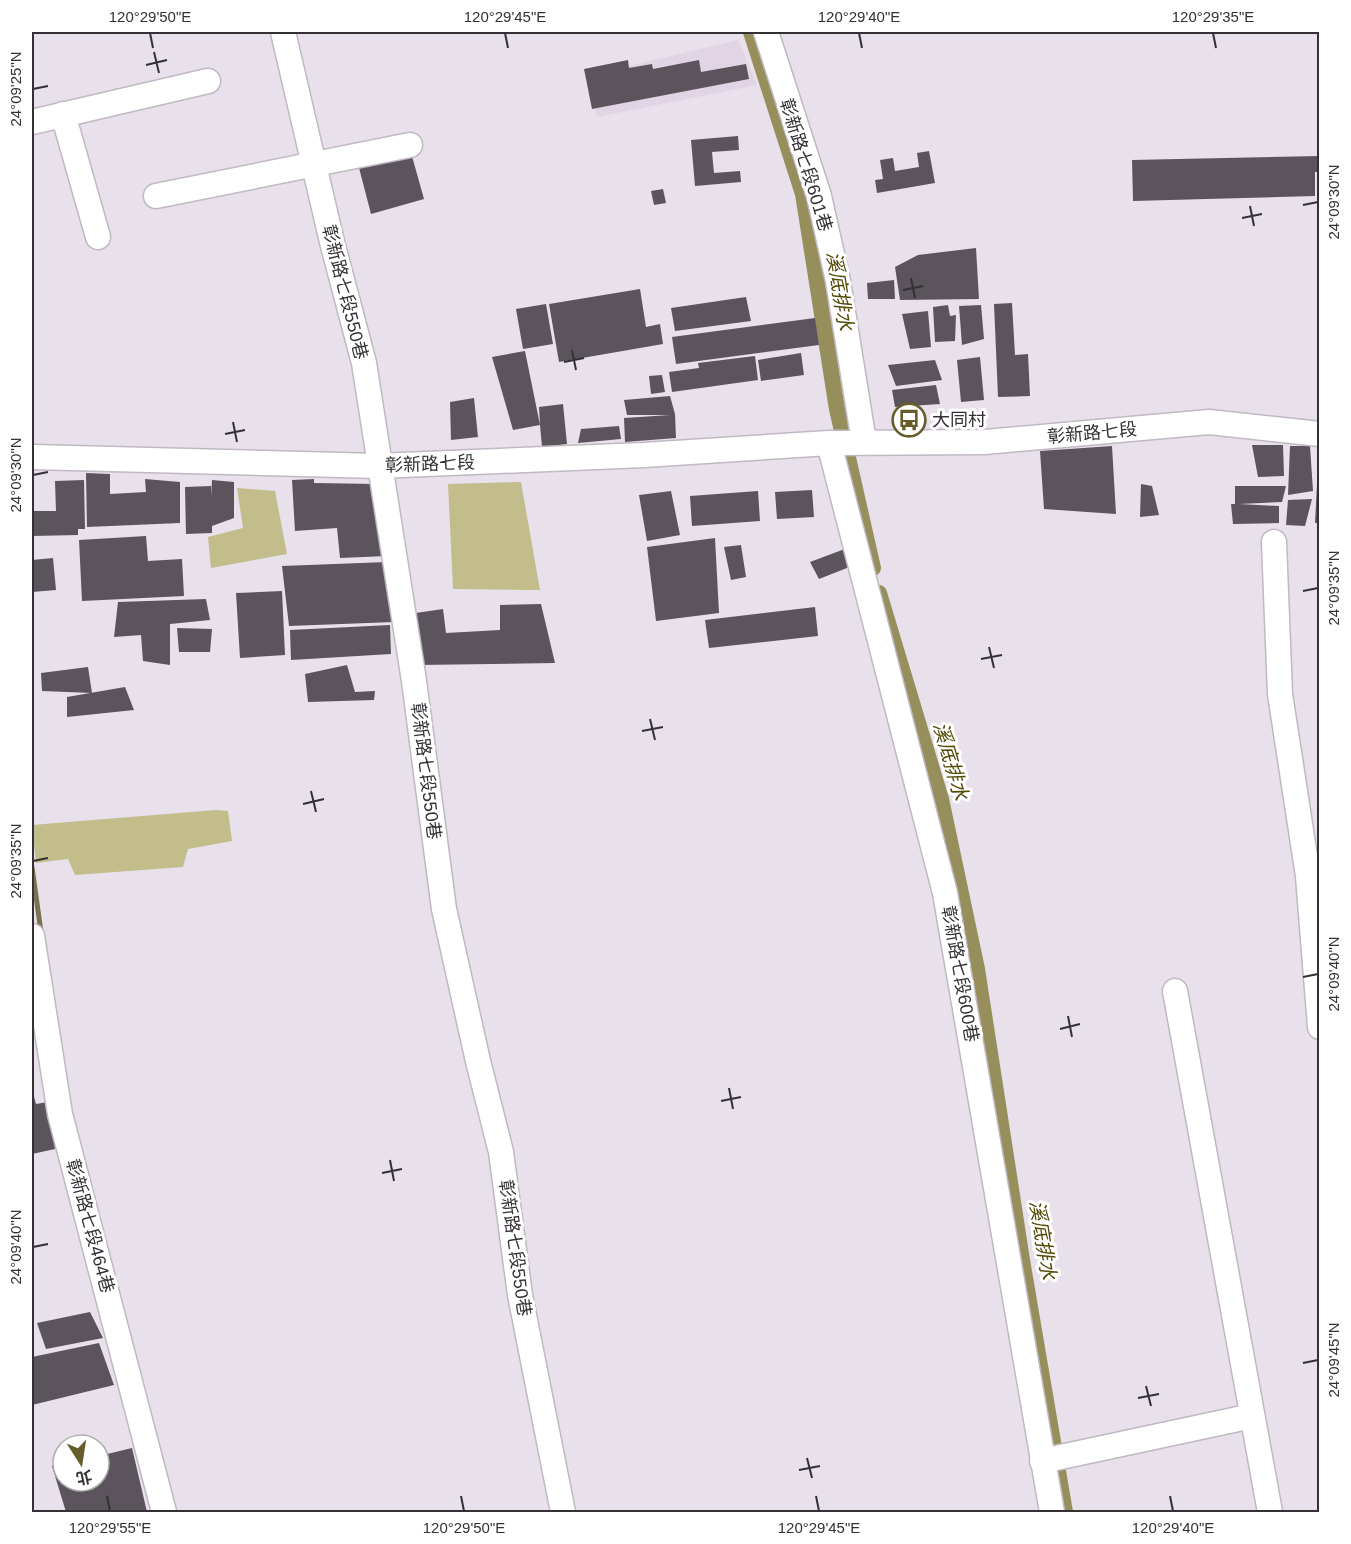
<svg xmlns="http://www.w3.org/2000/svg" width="1351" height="1544" viewBox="0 0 1351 1544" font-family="Helvetica,'Noto Sans TC',sans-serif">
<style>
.built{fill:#e1d4e5}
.green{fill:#c3bd8c}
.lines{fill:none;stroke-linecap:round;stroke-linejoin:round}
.stream{stroke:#797350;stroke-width:5}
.canal{stroke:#968f5b;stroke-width:16}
.building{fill:#5b545d}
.minor-casing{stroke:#c0b8c3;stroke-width:27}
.minor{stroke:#fff;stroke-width:24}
.ticks{fill:none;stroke:#343135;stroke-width:2}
.labels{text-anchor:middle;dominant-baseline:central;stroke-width:6;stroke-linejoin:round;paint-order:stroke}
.street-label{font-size:18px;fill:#343135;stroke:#fff}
.poi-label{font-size:18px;fill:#343135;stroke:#fff;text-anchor:start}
.water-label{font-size:20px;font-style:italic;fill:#534a06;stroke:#fff}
.neatline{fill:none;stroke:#343135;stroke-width:2}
.ticks-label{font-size:15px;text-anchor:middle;fill:#343135}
</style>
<rect width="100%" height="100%" fill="#e8e0ea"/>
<!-- built -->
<path class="built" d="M738 40 757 85 597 117 587 76Z"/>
<!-- green -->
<path class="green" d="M521 482 540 590 453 589 448 484Z
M237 488 275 491 287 554 211 568 208 537 243 528Z
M216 810 228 811 232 841 188 849 183 867 75 875 68 859 36 863 32 825Z"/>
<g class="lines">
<!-- stream -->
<path class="stream" d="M32 867 41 932"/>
<!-- canal -->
<path class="canal" d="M751 32 803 194 837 409 873 568
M879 593 941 799 977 969 1022 1260 1065 1512"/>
</g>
<!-- building -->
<path class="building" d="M628 60 629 68 652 64 653 69 699 60 701 72 746 64 749 79 592 109 584 69Z
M738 136 739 150 712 152 714 173 740 171 741 182 695 186 691 140Z
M410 149 424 199 371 214 358 164Z
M929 151 935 183 877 193 875 180 883 179 880 160 893 158 895 171 919 167 917 153Z
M1320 156V172H1315V196L1133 201 1132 160Z
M663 189 666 203 654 205 651 191Z
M976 248 979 299 900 300 895 267 918 255Z
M894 280 895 299H868L867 283Z
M640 289 646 327 660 324 663 344 559 362 549 304Z
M746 297 751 321 675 331 671 308Z
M1012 303 1015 355 1028 354 1030 396 998 397 994 304Z
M546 304 553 344 523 349 516 309Z
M948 305 950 316 956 315 955 341 935 342 933 307Z
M981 305 984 339 962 345 959 306Z
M928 311 931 347 910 349 902 314Z
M815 318 819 345 676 364 672 337Z
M525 351 540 425 539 407 563 404 567 444 542 447 540 425 513 430 492 357Z
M801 353 804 375 761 381 758 360Z
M755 356 758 380 672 392 669 372 699 368 698 363Z
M980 357 984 400 961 402 957 360Z
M935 360 942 380 896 386 888 365Z
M662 375 665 392 651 394 649 376Z
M936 385 940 404 895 407 892 390Z
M670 396 675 414 676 438 625 442 624 418 670 415H627L624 400Z
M474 398 478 437 451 440 450 402Z
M619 426 621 439 578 443 581 429Z
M1252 445H1283L1284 476 1258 477Z
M1112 446 1116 514 1044 509 1040 451Z
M1290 446H1310L1313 491 1288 495Z
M1318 465 1320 523H1315Z
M86 473 110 474V494L146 492 145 479 180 482V523L87 527Z
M314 479V483L378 484 387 556 340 558 337 528 295 531 292 480Z
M84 480 85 529H78V535L32 536V511H56L55 481Z
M212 480 234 482V518L212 526V533L186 534 185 487 211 486V497Z
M1141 484 1152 486 1159 515 1140 517Z
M1235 486H1286L1282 502 1239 504 1279 506V523L1233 524 1231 504H1235Z
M812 490 814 517 777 519 775 492Z
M671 491 680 535 647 541 639 495Z
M758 491 760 521 692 526 690 496Z
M1312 499 1305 526 1286 525 1288 500Z
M146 536 148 561 182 559 184 596 82 601 79 540Z
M715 538 719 613 656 621 647 547Z
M741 545 746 577 731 580 724 547Z
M850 547 852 566 819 579 810 562Z
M53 558 56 590 32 592V560Z
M387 562 394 622 289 626 282 566Z
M282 591 285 655 240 658 236 593Z
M206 599 210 620 170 624V665L143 661 141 635 114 637 118 602Z
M541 604 555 663 418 665 409 614 443 609 446 633 500 630V605Z
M815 607 818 636 709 648 705 620Z
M390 625 391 654 291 660 290 630Z
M177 628 212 629 210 652H179Z
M347 665 355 692 375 691 374 700 308 702 305 674Z
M88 667 92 693 42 691 41 673Z
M125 687 134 710 67 717V697Z
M32 1089 36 1104 48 1102 55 1149 32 1154Z
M90 1312 103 1338 46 1349 37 1323Z
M99 1343 114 1385 32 1405V1357Z
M132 1448 147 1512H66L52 1466 63 1464V1481H99V1456Z"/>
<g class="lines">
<!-- minor casing -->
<g class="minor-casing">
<path id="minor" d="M283 32 332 242 364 363 414 681 444 909 478 1061 501 1152 520 1295 563 1512
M766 32 819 196 838 281 864 442
M63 114 98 237
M32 122 208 81
M156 196 410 145
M829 443 945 893 1052 1512
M32 457 378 466 644 455 829 443 985 442 1209 422 1320 434
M1274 542 1280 694 1308 876 1320 1027
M32 936 60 1114 164 1512
M1175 991 1270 1512
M1042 1461 1252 1416"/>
</g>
<!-- minor -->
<use href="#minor" class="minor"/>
</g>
<!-- ticks -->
<path class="ticks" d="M150 33 153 48M505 33 508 48M859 33 862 48M1213 33 1216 48M154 52 159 73M146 65 167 60M33 89 48 86M1303 205 1318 202M1250 206 1254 226M1242 218 1262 214M911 278 915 298M903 290 923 286M572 350 576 370M564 362 584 358M233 422 237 442M225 434 245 430M33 475 48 472M1303 591 1318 588M989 647 994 668M981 659 1002 655M650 719 655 740M642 731 663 727M311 791 316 812M303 804 324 799M33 861 48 858M1303 977 1318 974M1068 1016 1072 1037M1060 1029 1080 1024M729 1088 733 1109M721 1101 741 1097M390 1160 394 1181M382 1173 402 1169M33 1247 48 1244M1303 1363 1318 1360M1146 1386 1151 1406M1138 1398 1159 1394M807 1458 812 1478M799 1470 820 1466M107 1496 110 1511M461 1496 464 1511M816 1496 819 1511M1170 1496 1173 1511"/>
<!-- icons -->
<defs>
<g id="bus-ring" transform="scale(1.725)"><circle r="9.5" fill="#fff" stroke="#655d2a" stroke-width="1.5"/><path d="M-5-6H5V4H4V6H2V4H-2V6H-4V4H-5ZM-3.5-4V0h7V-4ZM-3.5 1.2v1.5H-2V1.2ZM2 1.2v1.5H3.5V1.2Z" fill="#655d2a"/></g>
</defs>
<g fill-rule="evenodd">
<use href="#bus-ring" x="909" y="420"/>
</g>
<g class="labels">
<!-- street labels -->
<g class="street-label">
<text transform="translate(806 165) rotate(73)">彰新路七段601巷</text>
<text transform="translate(345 292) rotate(76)">彰新路七段550巷</text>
<text transform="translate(1092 433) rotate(-5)">彰新路七段</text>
<text transform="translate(430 464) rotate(-2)">彰新路七段</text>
<text transform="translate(426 771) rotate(83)">彰新路七段550巷</text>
<text transform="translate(960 974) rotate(80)">彰新路七段600巷</text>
<text transform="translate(90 1226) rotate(75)">彰新路七段464巷</text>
<text transform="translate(515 1248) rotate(82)">彰新路七段550巷</text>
</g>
<!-- poi labels -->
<g class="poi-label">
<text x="932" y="420">大同村</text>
</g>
<!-- water labels -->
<g class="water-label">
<text transform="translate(840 291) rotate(81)">溪底排水</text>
<text transform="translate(951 761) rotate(74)">溪底排水</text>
<text transform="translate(1043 1240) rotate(81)">溪底排水</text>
</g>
</g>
<!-- border -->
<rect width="1351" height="1544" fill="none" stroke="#ffffff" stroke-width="66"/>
<!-- north arrow -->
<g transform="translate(81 1463) rotate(168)"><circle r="28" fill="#ffffff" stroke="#aeadae" stroke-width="1.5"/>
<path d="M0-4.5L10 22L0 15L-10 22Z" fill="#655d2a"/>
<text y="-9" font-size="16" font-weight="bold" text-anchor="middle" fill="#343135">北</text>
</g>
<rect x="33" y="33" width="1285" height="1478" class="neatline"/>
<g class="ticks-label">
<text x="150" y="22">120°29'50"E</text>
<text x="505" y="22">120°29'45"E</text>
<text x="859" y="22">120°29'40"E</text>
<text x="1213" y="22">120°29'35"E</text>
<text transform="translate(16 89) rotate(-90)" y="5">24°09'25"N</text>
<text transform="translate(1334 202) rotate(-90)" y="5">24°09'30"N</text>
<text transform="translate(16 475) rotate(-90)" y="5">24°09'30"N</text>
<text transform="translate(1334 588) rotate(-90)" y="5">24°09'35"N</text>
<text transform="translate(16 861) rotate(-90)" y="5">24°09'35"N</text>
<text transform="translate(1334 974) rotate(-90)" y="5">24°09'40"N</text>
<text transform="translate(16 1247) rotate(-90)" y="5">24°09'40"N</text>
<text transform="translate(1334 1360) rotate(-90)" y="5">24°09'45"N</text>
<text x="110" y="1533">120°29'55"E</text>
<text x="464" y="1533">120°29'50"E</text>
<text x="819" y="1533">120°29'45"E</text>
<text x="1173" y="1533">120°29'40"E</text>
</g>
</svg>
